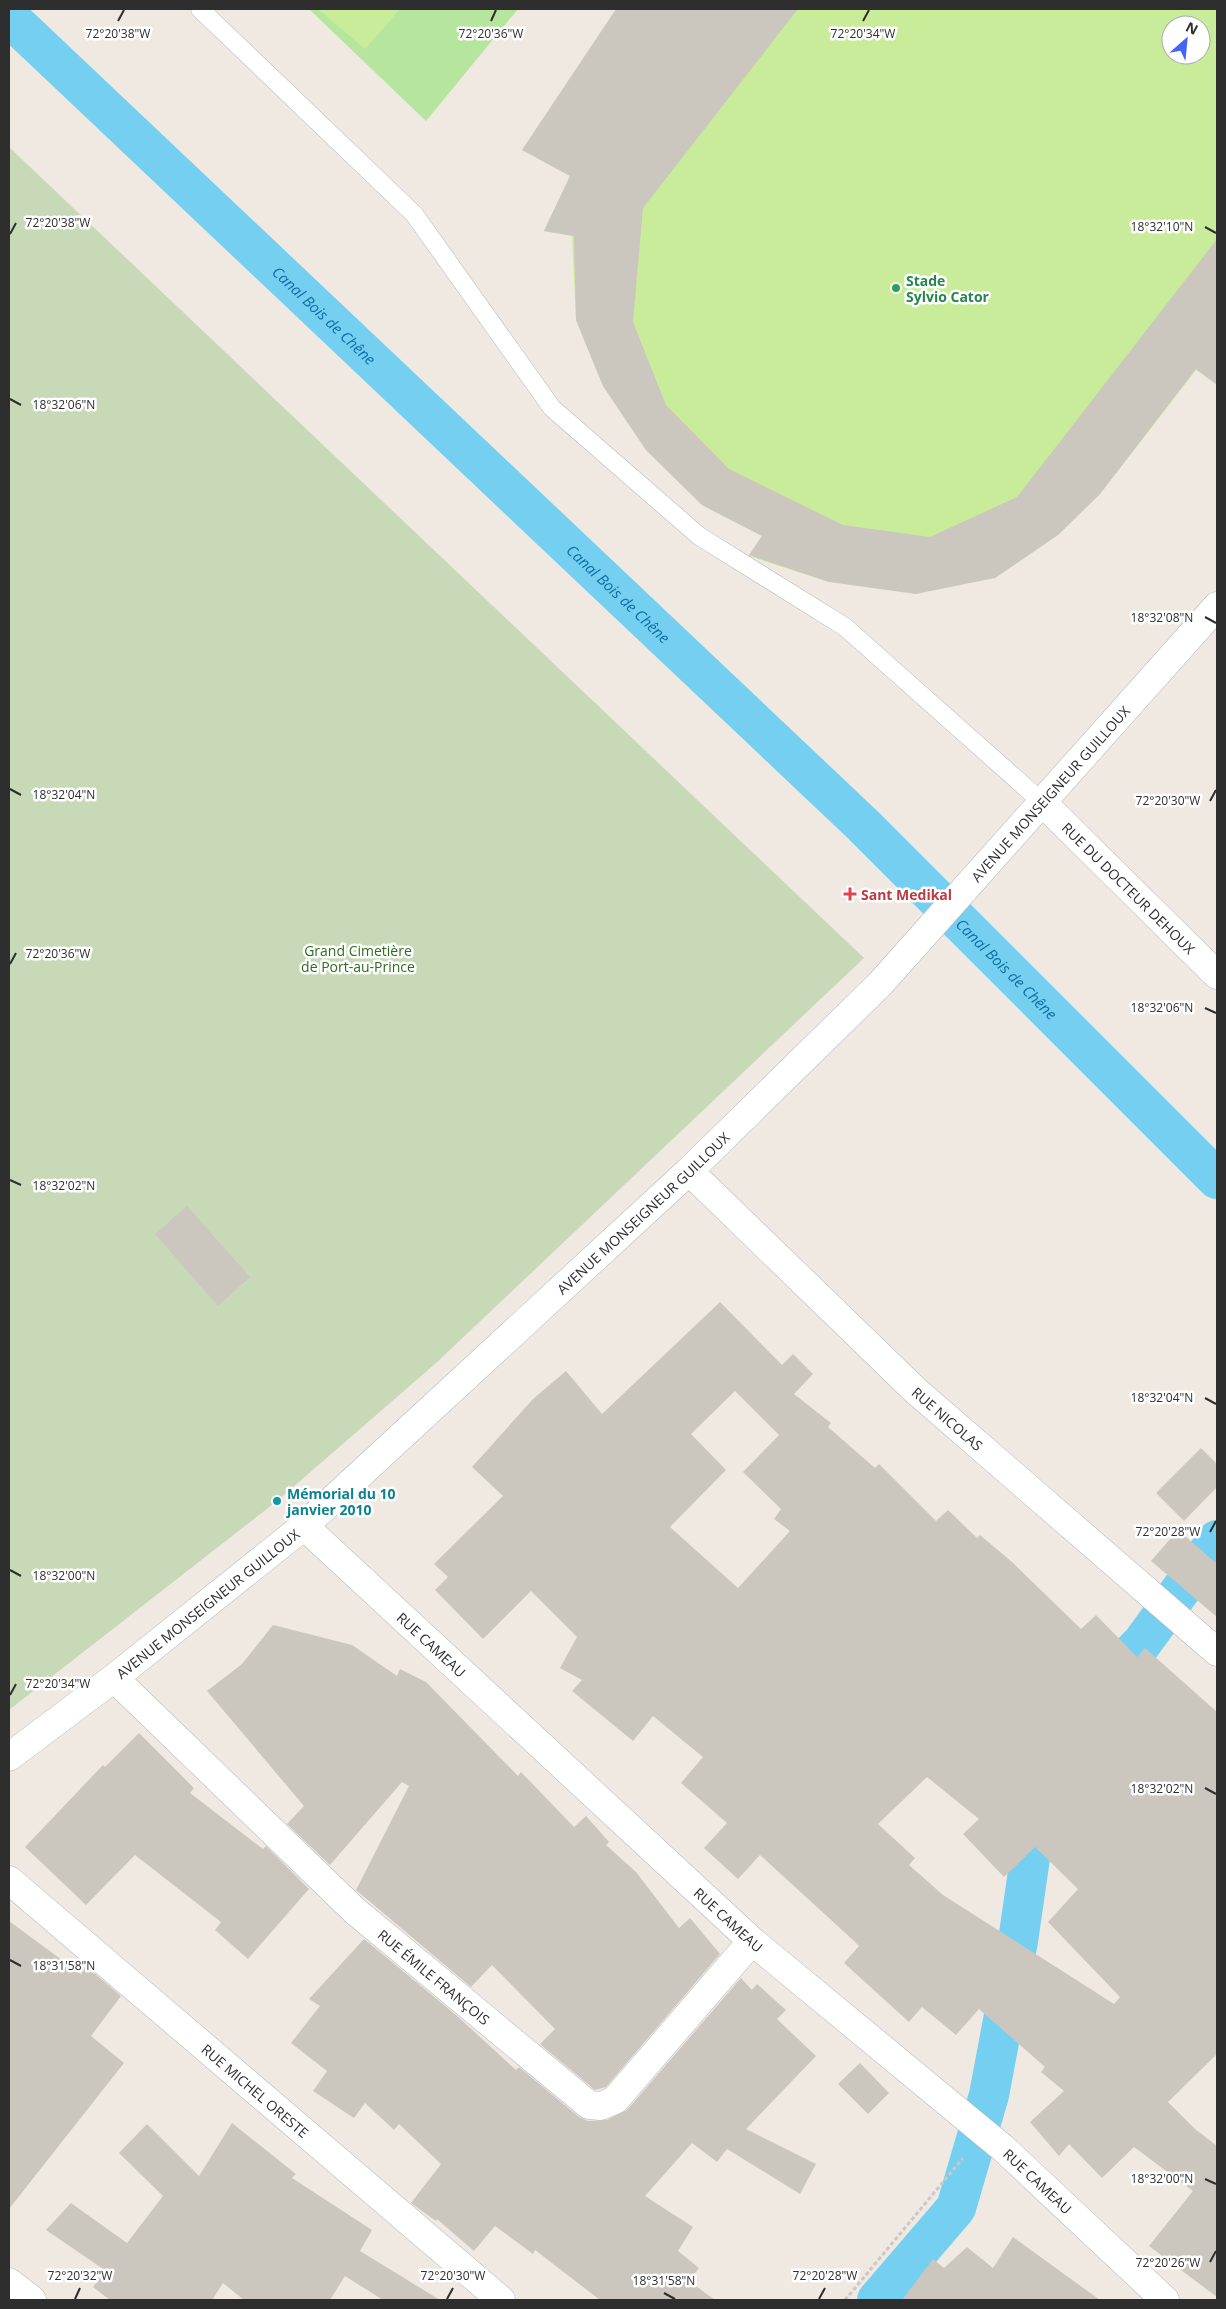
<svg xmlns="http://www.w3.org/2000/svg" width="1226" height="2309" viewBox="0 0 1226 2309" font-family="'Open Sans',sans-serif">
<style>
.green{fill:#b6e59e}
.cemetery{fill:#c8d9b8}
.pitch{fill:#c9ec9a;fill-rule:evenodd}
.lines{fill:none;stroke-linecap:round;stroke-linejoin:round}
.canal{stroke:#75cff0;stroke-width:40}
.building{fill:#cbc7bf;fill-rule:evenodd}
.lane-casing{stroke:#b4b7c1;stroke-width:19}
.street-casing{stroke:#b4b7c1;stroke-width:29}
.secondary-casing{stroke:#b4b7c1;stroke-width:29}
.path{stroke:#c9c9c9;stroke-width:3;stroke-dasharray:4 2.5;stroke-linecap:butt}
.lane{stroke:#fff;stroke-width:18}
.street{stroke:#fff;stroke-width:28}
.secondary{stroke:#fff;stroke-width:28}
.ticks{fill:none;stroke:#2e2e2e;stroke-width:2}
.leisure-dot{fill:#2e9e5b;stroke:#fff;stroke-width:2}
.health-dot{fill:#e0444e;stroke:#fff;stroke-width:2}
.culture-dot{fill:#0f9aa8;stroke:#fff;stroke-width:2}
.labels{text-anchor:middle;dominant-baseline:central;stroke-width:5;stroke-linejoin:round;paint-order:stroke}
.leisure-label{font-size:14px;font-weight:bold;fill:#27864d;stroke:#fff;text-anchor:start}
.street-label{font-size:14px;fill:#2e2e2e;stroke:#fff}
.health-label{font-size:14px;font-weight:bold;fill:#be3a42;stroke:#fff;text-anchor:start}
.park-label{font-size:14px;fill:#2c6e1b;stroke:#fff}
.culture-label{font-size:14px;font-weight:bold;fill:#0d838f;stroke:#fff;text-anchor:start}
.water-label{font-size:15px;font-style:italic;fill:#0d6fa3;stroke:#fff}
.ticks-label{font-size:12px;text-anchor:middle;fill:#2e2e2e;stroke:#fff;stroke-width:5;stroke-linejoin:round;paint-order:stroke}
</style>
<rect width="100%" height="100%" fill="#efe9e1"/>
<!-- green -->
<path class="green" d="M309 9H518L426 121Z"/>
<!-- cemetery -->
<path class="cemetery" d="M9 147 864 958 435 1364 277 1501 9 1710Z"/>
<!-- pitch -->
<path class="pitch" d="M318 9H400L365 49Z
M617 9H1217V379L1215 383 1196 370 1100 494 1058 535 995 578 829 582 749 556 762 536 702 505 646 450 603 386 576 320 572 236 544 231 570 176 522 150ZM1171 25H1201V55H1171Z"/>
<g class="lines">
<!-- canal -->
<g class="canal">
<path id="s1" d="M9 17 863 825 1217 1179"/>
<path d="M1094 1692 1142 1643 1217 1540"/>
<path d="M877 2300 956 2208 989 2095 1018 1941 1031 1851 1024 1797"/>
</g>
</g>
<!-- building -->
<path class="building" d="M616 9H798L643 208 633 322 666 405 729 469 843 525 930 537 1017 497 1217 239V385L1196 369 1100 494 1058 535 995 578 916 594 829 582 749 555 762 536 702 505 646 450 603 386 576 320 574 236 544 231 570 176 522 150Z
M187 1206 250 1277 218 1306 155 1234Z
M720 1302 782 1365 793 1354 813 1374 794 1394 831 1423 828 1427 875 1468 879 1464 936 1521 948 1510 977 1538 980 1535 1012 1562 1081 1629 1096 1615 1137 1657 1145 1648 1217 1712V2054L1168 2102 1195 2129 1217 2146V2297L1149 2246 1193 2191 1134 2147 1102 2178 1069 2144 1059 2156 1030 2122 1064 2091 1041 2072 1045 2067 979 2009 956 2035 922 2007 909 2022 844 1963 859 1946 854 1941 760 1855 738 1879 704 1848 727 1823 681 1783 703 1757 653 1716 633 1741 572 1691 582 1680 560 1668 577 1637 531 1591 483 1639 435 1590 448 1577 434 1564 503 1496 472 1467 533 1399 566 1371 602 1414ZM735 1391 779 1435 743 1472 781 1509 774 1519 790 1531 738 1588 670 1527 726 1470 691 1434ZM927 1777 979 1819 963 1834 1004 1877 1035 1847 1078 1889 1048 1922 1120 1997 1114 2004 943 1895 909 1865 915 1858 878 1824Z
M1201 1448 1217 1464V1487L1184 1521 1156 1493Z
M1178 1530 1217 1564V1617L1151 1561Z
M273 1625 352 1645 397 1676 400 1669 426 1682 518 1776 521 1772 574 1827 586 1816 609 1842 606 1845 636 1872 679 1928 690 1918 720 1954 606 2087 595 2090 540 2044 555 2029 492 1965 471 1987 356 1890 409 1786 402 1782 330 1865 287 1824 304 1806 207 1691 242 1664Z
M139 1733 194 1788 190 1793 263 1849 266 1846 309 1889 248 1959 215 1930 221 1922 135 1855 86 1905 25 1847 103 1765 105 1767Z
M9 1921 81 1974 86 1966 121 1996 91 2036 124 2063 9 2209Z
M364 1939 456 2015 516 2070 519 2067 579 2117 588 2121 607 2120 627 2110 741 1978 752 1990 757 1984 786 2010 777 2019 816 2056 746 2129 816 2164 800 2194 727 2149 717 2162 692 2143 645 2196 693 2227 678 2251 699 2268 689 2281 715 2300H600L535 2250 533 2254 495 2226 474 2251 437 2219 436 2221 411 2203 441 2164 399 2124 394 2130 365 2103 354 2118 313 2091 327 2071 291 2043 320 2006 309 1999Z
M860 2063 889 2093 868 2114 838 2084Z
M232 2123 296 2174 292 2178 372 2230 360 2251 440 2300H383L345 2276 330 2300H244L223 2283 212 2300H110L93 2287 106 2271 46 2230 71 2203 127 2243 163 2196 119 2153 147 2124 199 2176Z
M1013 2237 1100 2300H902L933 2259 944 2268 967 2247 993 2268Z"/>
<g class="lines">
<!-- lane casing -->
<g class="lane-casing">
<path id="lane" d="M200 9 414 214 552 408 699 536 845 627 1042 802"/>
</g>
<!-- street casing -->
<g class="street-casing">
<g id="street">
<path id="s2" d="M1042 802 1217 975"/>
<path id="s3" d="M689 1171 915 1390 1217 1652"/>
<path id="s4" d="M304 1526 752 1941 1004 2149 1165 2300"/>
<path id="s5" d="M114 1678 355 1911 589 2105 601 2106 615 2100 752 1941"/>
<path id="s6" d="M9 1880 501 2300"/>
</g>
</g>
<!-- secondary casing -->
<g class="secondary-casing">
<g id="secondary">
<path id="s7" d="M9 1757 114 1678 304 1526 689 1171 880 984 1217 606"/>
<path d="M9 2282 32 2300"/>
</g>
</g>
<!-- path -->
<path class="path" d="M845 2300 963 2158"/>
<!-- lane -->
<use href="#lane" class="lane"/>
<!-- street -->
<use href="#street" class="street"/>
<!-- secondary -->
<use href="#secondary" class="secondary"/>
</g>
<!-- ticks -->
<path class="ticks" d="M118 21 124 10M491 21 496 10M863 21 869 10M1205 227 1216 233M10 234 16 223M10 399 21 405M1205 617 1216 623M10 789 21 795M1210 801 1216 790M10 964 16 953M1205 1008 1216 1013M10 1180 21 1185M1205 1398 1216 1404M1210 1532 1216 1521M10 1570 21 1576M10 1695 16 1684M1205 1788 1216 1794M10 1960 21 1966M1205 2179 1216 2184M1210 2262 1216 2251M664 2293 675 2299M75 2299 80 2288M447 2299 453 2288M819 2299 825 2288"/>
<!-- markers -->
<circle class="leisure-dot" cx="896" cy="288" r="5"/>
<path class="health-dot" d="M847.5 886.5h5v5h5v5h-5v5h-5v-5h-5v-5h5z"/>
<circle class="culture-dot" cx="277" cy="1501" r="5"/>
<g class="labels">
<!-- leisure labels -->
<g class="leisure-label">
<text x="906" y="280">Stade<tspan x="906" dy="16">Sylvio Cator</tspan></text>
</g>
<!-- street labels -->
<g class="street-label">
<text stroke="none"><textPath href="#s7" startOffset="1421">AVENUE MONSEIGNEUR GUILLOUX</textPath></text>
<text stroke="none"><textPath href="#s2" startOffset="122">RUE DU DOCTEUR DEHOUX</textPath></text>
<text stroke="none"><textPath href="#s7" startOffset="836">AVENUE MONSEIGNEUR GUILLOUX</textPath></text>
<text stroke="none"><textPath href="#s3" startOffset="358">RUE NICOLAS</textPath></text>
<text stroke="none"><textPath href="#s7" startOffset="251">AVENUE MONSEIGNEUR GUILLOUX</textPath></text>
<text stroke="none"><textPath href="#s4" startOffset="174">RUE CAMEAU</textPath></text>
<text stroke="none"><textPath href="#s4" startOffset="579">RUE CAMEAU</textPath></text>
<text stroke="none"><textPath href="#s5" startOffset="438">RUE ÉMILE FRANÇOIS</textPath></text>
<text stroke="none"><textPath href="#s6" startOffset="324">RUE MICHEL ORESTE</textPath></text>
<text stroke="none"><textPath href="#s4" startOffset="984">RUE CAMEAU</textPath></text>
</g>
<!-- health labels -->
<g class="health-label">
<text x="861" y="894">Sant Medikal</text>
</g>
<!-- park labels -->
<g class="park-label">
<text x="358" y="950">Grand Cimetière<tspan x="358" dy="16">de Port-au-Prince</tspan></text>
</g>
<!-- culture labels -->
<g class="culture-label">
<text x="287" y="1493">Mémorial du 10<tspan x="287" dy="16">janvier 2010</tspan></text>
</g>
<!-- water labels -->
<g class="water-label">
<text stroke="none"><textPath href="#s1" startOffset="434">Canal Bois de Chêne</textPath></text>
<text stroke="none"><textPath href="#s1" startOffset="839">Canal Bois de Chêne</textPath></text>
<text stroke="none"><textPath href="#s1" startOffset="1379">Canal Bois de Chêne</textPath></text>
</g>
</g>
<g class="ticks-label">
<text x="118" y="38">72°20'38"W</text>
<text x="491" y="38">72°20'36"W</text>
<text x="863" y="38">72°20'34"W</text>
<text x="58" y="227">72°20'38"W</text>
<text x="1162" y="231">18°32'10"N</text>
<text x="64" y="409">18°32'06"N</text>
<text x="1162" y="622">18°32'08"N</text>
<text x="64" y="799">18°32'04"N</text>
<text x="1168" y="805">72°20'30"W</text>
<text x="58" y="958">72°20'36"W</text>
<text x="1162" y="1012">18°32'06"N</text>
<text x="64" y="1190">18°32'02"N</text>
<text x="1162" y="1402">18°32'04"N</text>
<text x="1168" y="1536">72°20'28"W</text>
<text x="64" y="1580">18°32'00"N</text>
<text x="58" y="1688">72°20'34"W</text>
<text x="1162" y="1793">18°32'02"N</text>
<text x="64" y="1970">18°31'58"N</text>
<text x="1162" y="2183">18°32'00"N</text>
<text x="1168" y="2267">72°20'26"W</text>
<text x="80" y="2280">72°20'32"W</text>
<text x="453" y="2280">72°20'30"W</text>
<text x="825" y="2280">72°20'28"W</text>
<text x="664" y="2285">18°31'58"N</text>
</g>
<!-- border -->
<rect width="1226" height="2309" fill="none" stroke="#2e2e2e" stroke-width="20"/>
<!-- north arrow -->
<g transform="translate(1186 40) rotate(27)"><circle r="24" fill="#ffffff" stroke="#ababab"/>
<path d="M0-4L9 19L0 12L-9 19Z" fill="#4264fb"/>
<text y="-8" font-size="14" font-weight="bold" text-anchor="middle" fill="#2e2e2e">N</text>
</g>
</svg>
